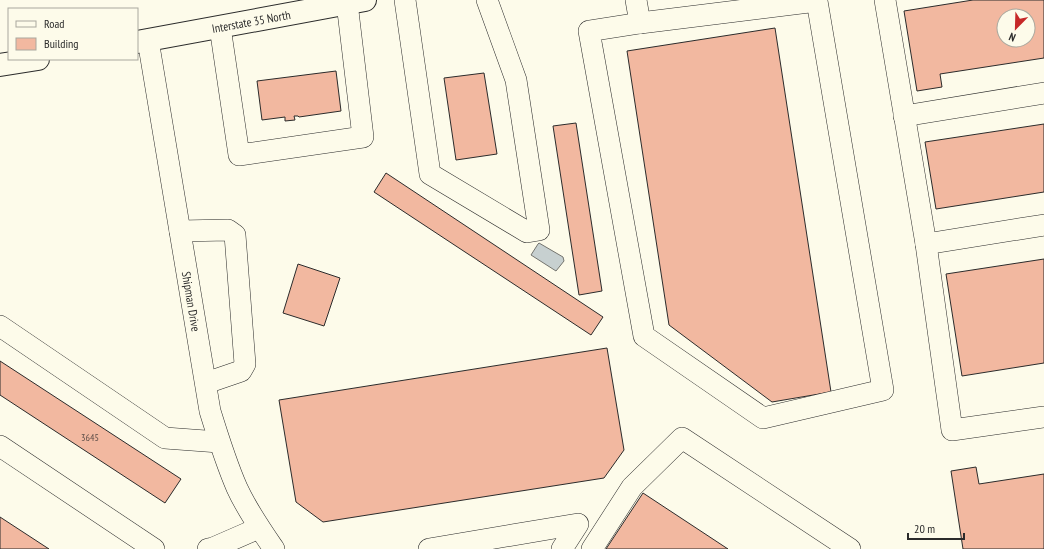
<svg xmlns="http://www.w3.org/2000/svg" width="1044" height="549" viewBox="0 0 1044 549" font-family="'PT Sans Narrow',sans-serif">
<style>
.water{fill:#c7d0d0;stroke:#74746e}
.building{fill:#f2b8a0;stroke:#2b2b2b;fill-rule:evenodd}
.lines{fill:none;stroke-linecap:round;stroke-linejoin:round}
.minor-casing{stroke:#2b2b2b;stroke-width:22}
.major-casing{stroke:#2b2b2b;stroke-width:24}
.minor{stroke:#fdfbea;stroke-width:21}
.major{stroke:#fdfbea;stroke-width:22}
.labels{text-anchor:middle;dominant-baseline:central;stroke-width:3;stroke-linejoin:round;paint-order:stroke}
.number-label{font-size:10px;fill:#5d4e48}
.street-label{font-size:12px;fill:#2b2b2b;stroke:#fdfbea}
</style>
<rect width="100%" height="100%" fill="#fdfbea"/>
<!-- water -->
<path class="water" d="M539 243 563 257 564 261 556 271 531 255 538 244Z"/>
<!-- building -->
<path class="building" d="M973 0H1044V58L940 74 942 87 917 91 904 11ZM1004 16H1028V40H1004Z
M775 28 831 392 772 402 669 325 627 51Z
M336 71 341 111 299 117 298 116H294L295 120 285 121V117L262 120 257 81Z
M484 73 497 154 456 160 444 78Z
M576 123 602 291 579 295 553 126Z
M1044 124V192L936 209 925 142Z
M386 173 603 317 591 335 374 192Z
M1044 259V363L962 376 946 274Z
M298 264 340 278 324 326 283 313Z
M607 348 624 450 604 478 323 522 296 502 279 400Z
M0 361 181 479 165 503 0 395Z
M976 467 979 484 1044 474V549H963L951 471Z
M643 493 728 549H606Z
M0 517 49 549H0Z"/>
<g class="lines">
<!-- minor casing -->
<g class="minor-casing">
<g id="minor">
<path d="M405 0 430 174 527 232 539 230 516 80 487 0"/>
<path d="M636 0 640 23"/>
<path d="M885 0 926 244 1044 225"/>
<path d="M817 1 883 390 763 418 644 336 589 31 640 23Z"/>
<path d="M220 27 239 155 363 137 347 3"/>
<path id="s1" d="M148 40 210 411C218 437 226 463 237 488 247 510 261 530 274 549"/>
<path d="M904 116 1044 93"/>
<path d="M180 231 228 230 235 235 245 364 241 371 206 383"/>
<path d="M926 244 952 430 1044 417"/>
<path d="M0 326 165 438 219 442"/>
<path d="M0 446 154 549"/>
<path d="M208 549 213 548 259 528"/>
<path d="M429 549 578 524 562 549"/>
<path d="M592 549 632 487 682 438 850 549"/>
</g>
</g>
<!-- major casing -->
<g class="major-casing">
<g id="major">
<path id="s2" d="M137 42 365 0"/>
<path d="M0 65 38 59"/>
</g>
</g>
<!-- minor -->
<use href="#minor" class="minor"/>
<!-- major -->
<use href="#major" class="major"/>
</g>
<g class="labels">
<!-- number labels -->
<g class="number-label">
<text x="90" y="437">3645</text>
</g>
<!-- street labels -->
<g class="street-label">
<text stroke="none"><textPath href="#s2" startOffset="116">Interstate 35 North</textPath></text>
<text stroke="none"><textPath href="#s1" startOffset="265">Shipman Drive</textPath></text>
</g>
</g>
<!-- legend -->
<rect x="8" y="8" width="130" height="52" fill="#fdfbea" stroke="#a9a89e"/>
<rect x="16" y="21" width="20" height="6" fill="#fdfbea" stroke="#a9a89e"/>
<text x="44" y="28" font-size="12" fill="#2b2b2b">Road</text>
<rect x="16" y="38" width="20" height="12" fill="#f2b8a0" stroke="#a9a89e"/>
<text x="44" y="48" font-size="12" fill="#2b2b2b">Building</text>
<!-- north arrow -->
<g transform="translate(1016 28) rotate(203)"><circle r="19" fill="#fdfbea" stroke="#a9a89e"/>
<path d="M0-3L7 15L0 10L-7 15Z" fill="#c62828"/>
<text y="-6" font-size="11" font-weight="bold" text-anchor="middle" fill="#2b2b2b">N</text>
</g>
<!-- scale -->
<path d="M908 533v6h56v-6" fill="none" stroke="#2b2b2b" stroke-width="2"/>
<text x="914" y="533" font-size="12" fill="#2b2b2b" stroke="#fdfbea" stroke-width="3" paint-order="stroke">20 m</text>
</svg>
